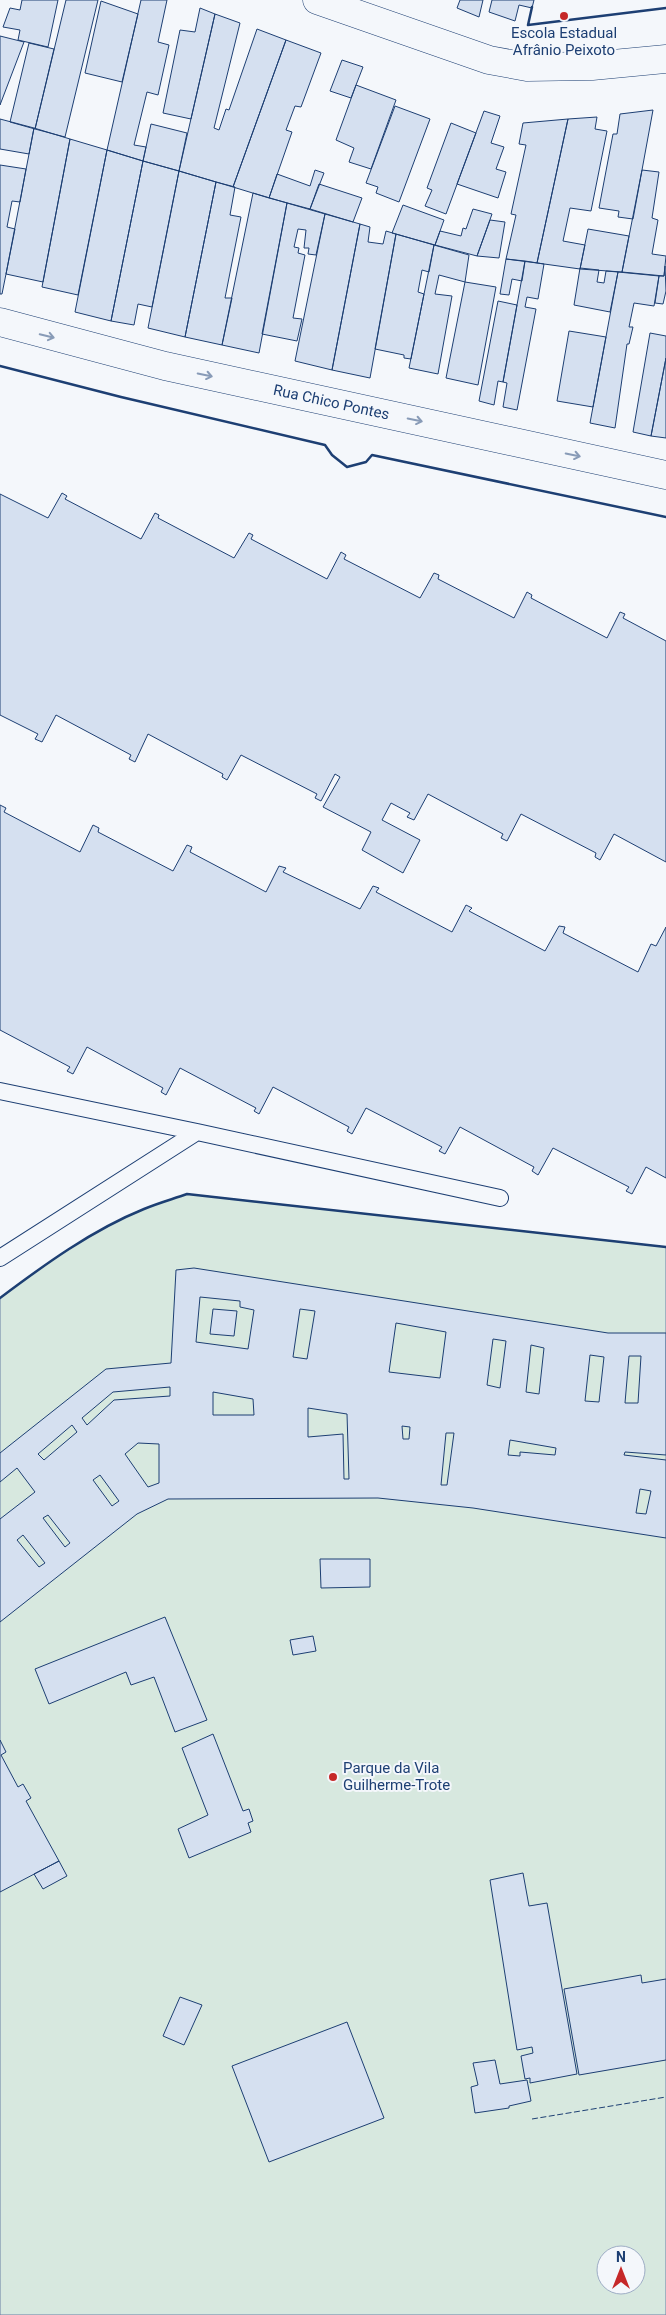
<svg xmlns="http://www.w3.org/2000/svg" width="666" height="2315" viewBox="0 0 666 2315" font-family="Roboto,sans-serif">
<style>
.green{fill:#d7e8df;stroke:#687fa3;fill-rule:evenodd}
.building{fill:#d5e0f0;stroke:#1d3f73;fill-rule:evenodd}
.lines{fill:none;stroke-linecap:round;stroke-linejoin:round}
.lane-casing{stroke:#1d3f73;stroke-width:18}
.street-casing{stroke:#1d3f73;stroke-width:29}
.secondary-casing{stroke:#1d3f73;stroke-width:29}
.lane{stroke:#f4f7fb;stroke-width:16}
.street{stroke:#f4f7fb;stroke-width:28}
.secondary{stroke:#f4f7fb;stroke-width:28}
.fence{stroke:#1d3f73;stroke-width:1;stroke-dasharray:6 2.5;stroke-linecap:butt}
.wall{stroke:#1d3f73;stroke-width:2.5}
.oneway{stroke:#889bb7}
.poi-dot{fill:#c62828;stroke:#f4f7fb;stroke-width:2}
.labels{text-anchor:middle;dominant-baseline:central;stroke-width:4;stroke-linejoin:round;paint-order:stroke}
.poi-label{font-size:15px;fill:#1d3f73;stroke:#f4f7fb}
.street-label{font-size:15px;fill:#1d3f73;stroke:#f4f7fb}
</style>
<rect width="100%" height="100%" fill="#f4f7fb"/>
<!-- green -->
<path class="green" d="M187 1194 666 1247V2315H0V1298C44 1265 92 1230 144 1209 158 1203 173 1199 187 1194ZM606 2255H636V2285H606Z"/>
<!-- building -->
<path class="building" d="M22 0H58L48 47 18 40 20 30 3 27 10 8 20 10Z
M66 0H98L65 137 35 129Z
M141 0H167L158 42 169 45 158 95 147 92 134 145 146 147 143 161 107 150Z
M460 0H483L479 17 457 8Z
M492 0H534L532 8 519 5 515 21 489 12Z
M101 1 138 14 122 82 85 73Z
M200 8 215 14 191 119 163 113 180 30 195 32Z
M215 14 240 23 214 128 219 130 226 109 229 110 257 29 286 40 233 187 179 171Z
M0 36 24 42 0 105Z
M286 40 321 53 301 107 295 106 286 130 292 132 269 198 233 187Z
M29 43 54 49 35 129 10 122Z
M342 60 363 67 351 98 330 91Z
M356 85 396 100 371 169 349 162 354 148 336 140Z
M395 106 430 119 399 202 376 193 378 187 366 183Z
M653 110 633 219 618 217 619 211 599 208 613 134H617L620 114Z
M484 111 500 116 491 143 504 147 496 169 506 172 498 198 457 184Z
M597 117 595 129 607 131 591 211 570 208 563 241 585 245 580 269 537 263 568 119Z
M0 119 34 128 29 154 0 149Z
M568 119 537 263 506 259 516 215 511 214 526 145 519 144 523 123Z
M451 123 476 133 446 214 425 206 432 190 427 188Z
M151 124 187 133 179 171 143 161Z
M34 128 70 139 43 282 6 274Z
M70 139 107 150 78 295 42 287Z
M107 150 143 161 111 321 75 312Z
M143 161 179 171 152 307 138 304 134 325 111 321Z
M0 165 26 169 20 202 12 201 7 227 15 229 2 294H0Z
M315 170 324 173 310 209 269 198 277 174 310 186Z
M642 170 659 172 652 218 658 220 652 254 666 256 664 276 622 272Z
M179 171 216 182 185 337 148 328Z
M216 182 235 187 230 215 241 217 225 298H232L222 345 185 337Z
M319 184 362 198 353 222 310 209Z
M253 193 287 203 259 353 222 345Z
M287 203 325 214 316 255 308 254 309 248H304L306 230 298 229 294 247 299 248 298 253 305 255 293 318 302 319 297 341 262 334Z
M403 205 444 220 435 245 392 233Z
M473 209 492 214 477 256 435 245 440 231 461 236 463 228 466 229Z
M325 214 360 224 332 370 295 361Z
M490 220 505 222 499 258 477 256Z
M360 224 370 227 368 242 383 244 386 231 396 234 370 378 332 370Z
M588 229 629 236 622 272 580 269Z
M396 234 434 245 429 272 422 270 418 292 424 294 411 359 404 358V355L375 349Z
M434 245 469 255 465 282 439 275 435 294 452 296 438 374 409 368Z
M506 259 525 261 522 281 512 279 509 295 500 294Z
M525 261 544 264 538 299 527 297 525 307 536 309 517 410 503 407 507 383 503 382Z
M665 266 666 291 663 304 655 303 659 276H664Z
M580 268 599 270 597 282 604 283 606 271 618 272 610 312 574 305Z
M618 272 659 276 654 306 634 303 629 327H633L629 344H627L615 428 590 423Z
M465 282 496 287 478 385 446 378Z
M498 301 517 305 503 382 498 381 494 405 479 401Z
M569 331 606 337 593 407 557 401Z
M650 333 666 336V358L651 436 633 432Z
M666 358V438L651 436Z
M62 493 67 496 65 499 141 539 155 513 159 515 158 518 234 558 249 533 253 535 251 539 327 579 341 552 346 555 344 559 420 598 434 573 439 575 438 579 514 618 527 592 532 595 531 598 607 638 620 612 625 614 623 618 666 641V862L614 834 600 860 595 857 596 853 521 814 507 841 501 838 503 834 428 794 414 820 407 817 410 813 391 803 382 820 420 840 403 873 362 850 371 832 323 807 340 777 335 774 321 801 315 798 317 794 241 755 227 780 222 777 223 774 148 734 135 762 129 759 131 755 56 715 42 742 35 739 38 734 0 715V494L48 518Z
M0 805 6 808 4 812 80 852 93 825 99 828 98 832 173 871 187 845 192 847 190 852 266 892 279 866 286 868 283 872 360 909 373 886 379 888 376 892 452 932 466 905 472 908 469 911 545 951 559 926 565 927 563 933 638 972 651 944 656 946 666 927V1178L646 1167 632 1194 626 1191 629 1187 553 1148 538 1175 532 1171 534 1167 460 1127 445 1154 439 1151 442 1147 366 1108 352 1134 347 1131 349 1127 273 1087 259 1114 254 1111 256 1108 180 1068 166 1095 161 1092 163 1088 87 1047 73 1074 67 1071 70 1067 0 1030Z
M194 1268 608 1333H666V1455L625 1452 624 1455 666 1460V1538L473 1508 378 1498 168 1499 137 1514 0 1622V1519L35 1492 17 1468 0 1482V1453L106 1369 171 1363 176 1270ZM213 1309 237 1311 234 1336 210 1334ZM300 1309 315 1311 307 1359 293 1357ZM396 1323 446 1332 440 1378 389 1372ZM493 1339 506 1341 500 1388 487 1385ZM531 1345 544 1348 539 1394 526 1392ZM590 1355 604 1357 599 1402 585 1401ZM629 1356H641L638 1403H625ZM170 1387V1396L114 1400 87 1425 82 1418 113 1392ZM213 1392 253 1399 254 1415H213ZM308 1408 347 1414 349 1479H344L343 1434 308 1437ZM72 1425 77 1432 44 1460 38 1454ZM402 1426 410 1427 409 1439H403ZM446 1433H454L447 1485H441ZM510 1440 556 1448 555 1455 520 1452V1456L508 1455ZM138 1443 159 1444V1483L148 1487 125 1454ZM100 1475 119 1501 112 1506 93 1480ZM640 1489 651 1491 646 1514 636 1513ZM48 1515 70 1543 65 1547 43 1518ZM23 1535 45 1563 39 1567 17 1540Z
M200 1297 240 1301V1307L254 1310 248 1349 196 1342Z
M320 1559H370V1587L321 1588Z
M165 1617 207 1720 175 1732 154 1677 131 1685 126 1672 49 1704 35 1669Z
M313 1636 316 1651 293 1655 290 1640Z
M213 1734 243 1811 249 1809 253 1821 248 1823 251 1832 189 1858 178 1829 208 1815 182 1748Z
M0 1740 6 1752 1 1755 18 1787 23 1784 31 1798 26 1801 59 1861 0 1892Z
M59 1861 67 1876 43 1889 34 1874Z
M523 1873 529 1906 547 1903 577 2074 530 2083V2078L525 2079 521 2056 533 2053 532 2047 517 2050 490 1880Z
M641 1975 642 1983 666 1979V2060L579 2075 564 1989Z
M180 1997 202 2005 184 2045 163 2036Z
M347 2022 384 2118 269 2162 232 2066Z
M495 2060 500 2084 527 2080 531 2101 509 2106V2108L475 2113 471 2087 478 2085 473 2063Z"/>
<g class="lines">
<!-- lane casing -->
<g class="lane-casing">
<path id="lane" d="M0 1091 197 1132
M0 1258 197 1132 500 1198"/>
</g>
<!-- street casing -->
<g class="street-casing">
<path id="street" d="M317 0 489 60 527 67 592 66 666 59"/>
</g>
<!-- secondary casing -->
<g class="secondary-casing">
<g id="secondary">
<path id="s1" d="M0 322 165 366 666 475"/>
</g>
</g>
<!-- lane -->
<use href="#lane" class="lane"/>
<!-- street -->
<use href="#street" class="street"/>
<!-- secondary -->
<use href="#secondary" class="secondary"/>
<!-- fence -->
<path class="fence" d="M532 2119 666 2097"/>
<!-- wall -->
<path class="wall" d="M532 7 528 25 666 8
M0 366 121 397 325 445 332 455 347 467 366 462 372 455 666 517
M0 1298C44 1265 92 1230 144 1209 158 1203 173 1199 187 1194L666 1247"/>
</g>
<!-- one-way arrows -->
<defs><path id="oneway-shaft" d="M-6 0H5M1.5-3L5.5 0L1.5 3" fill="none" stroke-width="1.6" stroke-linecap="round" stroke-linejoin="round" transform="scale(1.25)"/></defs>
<g class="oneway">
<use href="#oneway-shaft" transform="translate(47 336) rotate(14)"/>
<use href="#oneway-shaft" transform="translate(205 375) rotate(12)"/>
<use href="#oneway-shaft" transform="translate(415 420) rotate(12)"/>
<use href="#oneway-shaft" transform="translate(573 455) rotate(12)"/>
</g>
<!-- markers -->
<g class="poi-dot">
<circle cx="564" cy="16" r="5"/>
<circle cx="333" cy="1777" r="5"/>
</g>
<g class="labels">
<!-- poi labels -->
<g class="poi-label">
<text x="564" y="33">Escola Estadual<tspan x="564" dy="17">Afrânio Peixoto</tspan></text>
<text x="343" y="1768" text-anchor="start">Parque da Vila<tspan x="343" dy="17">Guilherme-Trote</tspan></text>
</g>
<!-- street labels -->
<g class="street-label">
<text stroke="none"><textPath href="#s1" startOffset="341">Rua Chico Pontes</textPath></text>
</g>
</g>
<!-- north arrow -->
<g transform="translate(621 2270)"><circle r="24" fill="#f4f7fb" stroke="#9eadc5"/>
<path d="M0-4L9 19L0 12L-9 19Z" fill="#c62828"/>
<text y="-8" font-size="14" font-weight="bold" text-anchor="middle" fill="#1d3f73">N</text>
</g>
</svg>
